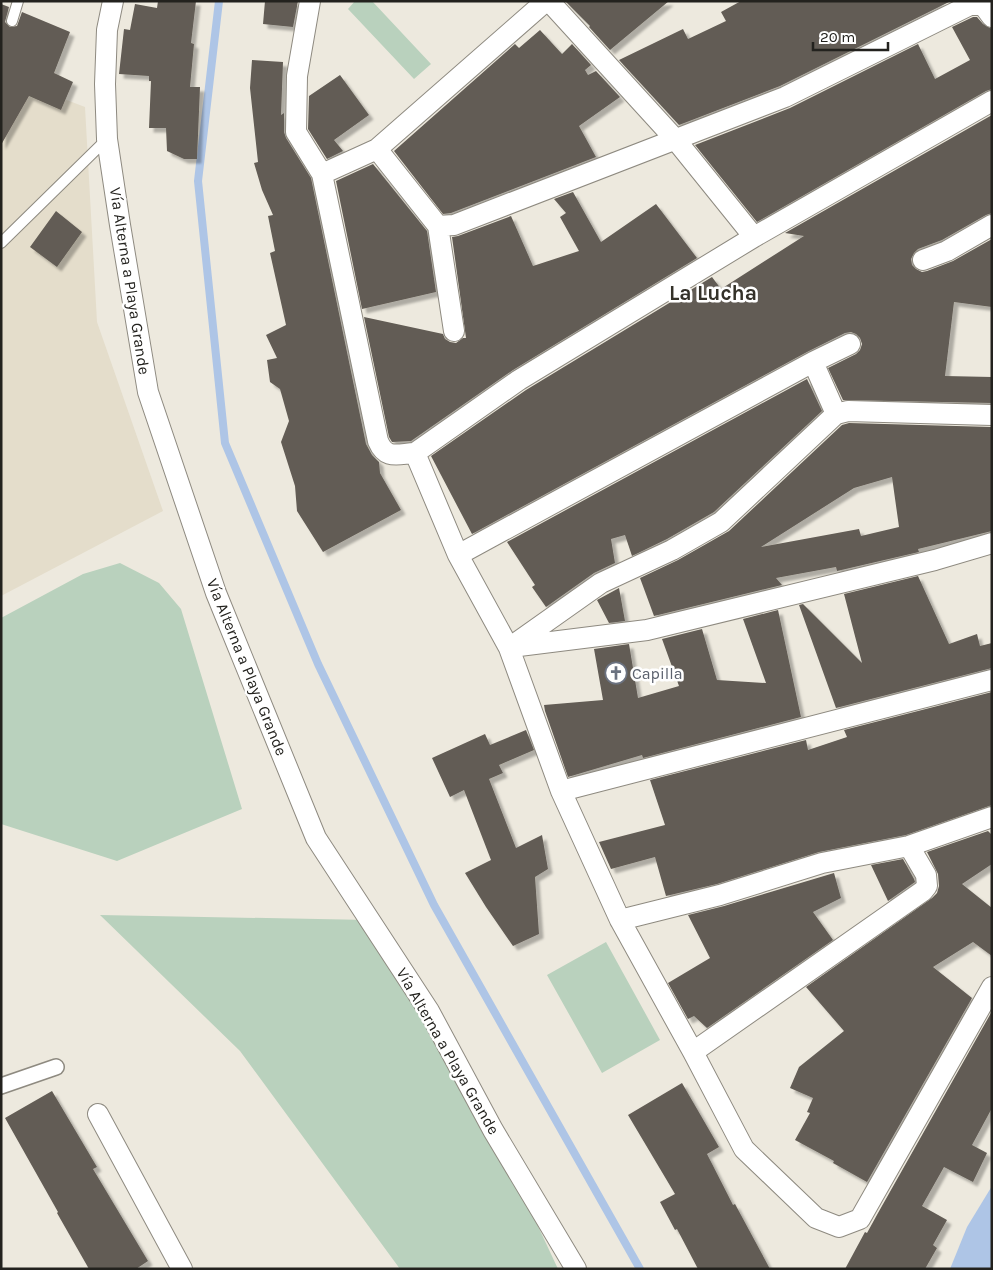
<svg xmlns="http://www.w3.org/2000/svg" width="993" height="1270" viewBox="0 0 993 1270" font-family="Karla,sans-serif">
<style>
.built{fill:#e4ddcb}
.green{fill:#b9d1bd}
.water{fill:#aec5e6}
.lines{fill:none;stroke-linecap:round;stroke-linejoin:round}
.stream{stroke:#aec5e6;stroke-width:8}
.building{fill:#625c54;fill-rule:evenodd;filter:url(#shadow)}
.service-casing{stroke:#8e8a80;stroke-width:12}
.pedestrian-casing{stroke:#8e8a80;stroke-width:18}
.minor-casing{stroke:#8e8a80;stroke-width:22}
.service{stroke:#fff;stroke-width:10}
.pedestrian{stroke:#fff;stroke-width:15}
.minor{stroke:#fff;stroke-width:20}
.labels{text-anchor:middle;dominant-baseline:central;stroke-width:5;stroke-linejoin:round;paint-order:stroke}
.street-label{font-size:16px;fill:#23221e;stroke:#fff}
.worship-label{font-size:16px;fill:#5b616d;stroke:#fff;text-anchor:start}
.district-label{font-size:21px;font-weight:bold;fill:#343129;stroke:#fff}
</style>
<defs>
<filter id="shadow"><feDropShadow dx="4.5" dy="4.5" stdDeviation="1" flood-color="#0004"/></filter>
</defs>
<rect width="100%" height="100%" fill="#ede9de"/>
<!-- built -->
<path class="built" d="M1 75 85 107 97 322 163 511 1 596Z"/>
<!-- green -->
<path class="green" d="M355 1H372L431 64 414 79 348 9Z
M120 563 159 583 181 609 242 809 117 861 1 824V618L83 574Z
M100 915 369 920 493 1130 558 1269H400L240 1051Z
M606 942 660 1040 602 1073 547 975Z"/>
<!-- water -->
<path class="water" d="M992 1186V1269H950L967 1227Z"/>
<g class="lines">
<!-- stream -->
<path class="stream" d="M219 1 198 181 225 443 318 664 434 905 640 1269"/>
</g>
<!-- building -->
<path class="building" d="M158 1H196L191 43 194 44 190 87H200L197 159H184L167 151 166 128H149L151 81H149V76L119 74 124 29 130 30 135 4 157 8Z
M265 1H298L293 27 263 24Z
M565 1H669L610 50 589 27 590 26Z
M741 1H951L780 86 679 125 619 60 683 29 688 39 726 21 721 12Z
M1 4 9 7 5 22 10 27 17 26 22 12 70 32 54 73 73 82 61 110 29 96 1 145Z
M973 17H977L983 24 992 29V89L986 91 757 222 695 145 790 108 918 44 935 79 970 60 952 27Z
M540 30 562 54 572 44 591 65 585 70 588 75 596 71 620 97 579 126 596 157 451 213 443 214 394 151 515 44 519 48Z
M252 60 283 62 281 115 284 113V132L286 138 311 178 366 444 372 455 379 462 380 473 401 510 323 552 297 511 295 486 281 442 289 421 280 389 270 382 267 360 277 358 266 335 286 325 270 253 275 251 268 216 273 215 262 190 254 163 258 162 250 88Z
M340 75 369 115 334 140 343 151 327 159 308 129 309 96Z
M992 115V213L986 215 942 240 918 249 914 253 911 259 912 265 916 269 922 272 927 271 953 261 992 239V307L954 302 945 376 992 377V403L843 400 828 368 856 354 860 350 862 344 860 338 856 334 851 332 845 333 807 352 472 534 431 456 526 390 712 277 721 289 804 236 785 233Z
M373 164 427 231 436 292 362 309 336 181Z
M573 192 601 242 656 204 697 258 513 370 411 441 392 442 389 437 364 317 443 334 445 339 450 342 456 343 463 338H466L452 237 458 236 511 216 533 266 579 251 560 217 566 213 554 199Z
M56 211 82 232 57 267 30 247Z
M807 379 822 411 714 512 667 539 632 556 625 535 611 539 615 563 594 573 546 607 532 587 535 585 507 542Z
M849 423 992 427V531L918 549 919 552 837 571 836 567 776 578 782 585 654 616 640 578 678 560 729 531 842 425ZM892 477 899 527 861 536 859 529 761 547 854 488Z
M918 576 949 644 977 634 980 646 992 643V668L836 708 799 605 803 604 862 663 844 594Z
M619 588 625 621 609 623 597 600Z
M778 610 801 717 643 758 642 755 568 777 545 711 544 705 603 700 594 649 629 644 638 698 679 686 662 639 702 629 717 680 766 683 743 619Z
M992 692V805L906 835 819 852 717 884 666 896 655 857 611 869 599 842 665 825 650 780 806 740 808 750 847 737 844 730Z
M526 730 534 750 499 765 503 773 489 779 516 848 542 835 548 869 535 877 539 934 513 946 486 907 465 873 491 860 464 790 450 797 432 758 485 734 490 745Z
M988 831 992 835V864L962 884 992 908V956L973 942 933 967 972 998 867 1182 833 1163 834 1161 795 1140 810 1113 807 1112 813 1098 790 1088 799 1067 844 1031 806 987 932 898 937 893 939 886 938 874 927 852Z
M903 859 914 879 915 882 888 901 871 865Z
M834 873 841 898 813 912 833 940 707 1028 694 1016 688 1019 668 983 710 958 688 915 724 906Z
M991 1013 992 1108 972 1145 987 1153 973 1182 944 1167 922 1206 947 1220 933 1245 937 1248 925 1269H845L865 1232 867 1233 878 1213Z
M682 1083 719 1147 707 1154 733 1205 735 1204 770 1269H698L677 1229 675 1230 660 1202 675 1194 628 1115Z
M52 1091 97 1167 93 1169 148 1261 136 1269H89L57 1213 58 1212 5 1118Z"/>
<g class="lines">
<!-- service casing -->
<g class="service-casing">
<path id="service" d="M12 21 18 1
M1 243 107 139"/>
</g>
<!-- pedestrian casing -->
<g class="pedestrian-casing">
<path id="pedestrian" d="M1 1086 56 1067"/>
</g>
<!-- minor casing -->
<g class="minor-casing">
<path id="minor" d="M113 1 107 30 105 84 107 139 120 225 148 392 216 593 316 838 429 1011 493 1130 576 1269
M310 1 297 76 296 132 322 174 378 441C386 460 397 454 415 453L458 555 509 648 561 791 620 920 693 1052 744 1149 816 1218 839 1227 860 1219 992 987
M549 1 675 139 754 237
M377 149 438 226 454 225 785 97 970 5H983L992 17
M322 174 377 149 546 1
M438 226 454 331
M923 260 947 251 992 225
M813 362 836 414
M415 453 519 380 754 237 992 101
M458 555 813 362 850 344
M511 647 647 630 935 560 992 543
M509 648 601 583 672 550 721 522 836 414 848 411 992 415
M561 791 992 680
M620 920 720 895 822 863 909 846 992 817
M693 1052 923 891 927 886 926 875 909 846
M98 1114 182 1269"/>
</g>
<!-- service -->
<use href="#service" class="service"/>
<!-- pedestrian -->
<use href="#pedestrian" class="pedestrian"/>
<!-- minor -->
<use href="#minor" class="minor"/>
</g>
<!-- icons -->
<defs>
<g id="church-ring" transform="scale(1.125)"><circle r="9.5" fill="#fff" stroke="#6b7280" stroke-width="1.5"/><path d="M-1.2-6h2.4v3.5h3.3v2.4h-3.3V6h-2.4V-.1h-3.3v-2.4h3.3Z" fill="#6b7280"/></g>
</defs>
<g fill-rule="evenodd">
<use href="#church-ring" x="616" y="673"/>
</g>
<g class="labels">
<!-- street labels -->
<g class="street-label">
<text transform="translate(130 281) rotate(81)">Vía Alterna a Playa Grande</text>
<text transform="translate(247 667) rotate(68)">Vía Alterna a Playa Grande</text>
<text transform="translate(448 1051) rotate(60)">Vía Alterna a Playa Grande</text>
</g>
<!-- worship labels -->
<g class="worship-label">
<text x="632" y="673">Capilla</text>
</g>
<!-- district labels -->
<g class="district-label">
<text x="713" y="293">La Lucha</text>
</g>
</g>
<!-- border -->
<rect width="993" height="1270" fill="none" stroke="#23221e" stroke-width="5"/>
<!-- scale -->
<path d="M813 42v8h75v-8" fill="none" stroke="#23221e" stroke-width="2.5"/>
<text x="820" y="42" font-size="15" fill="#23221e" stroke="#ffffff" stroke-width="4" paint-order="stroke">20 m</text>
</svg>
